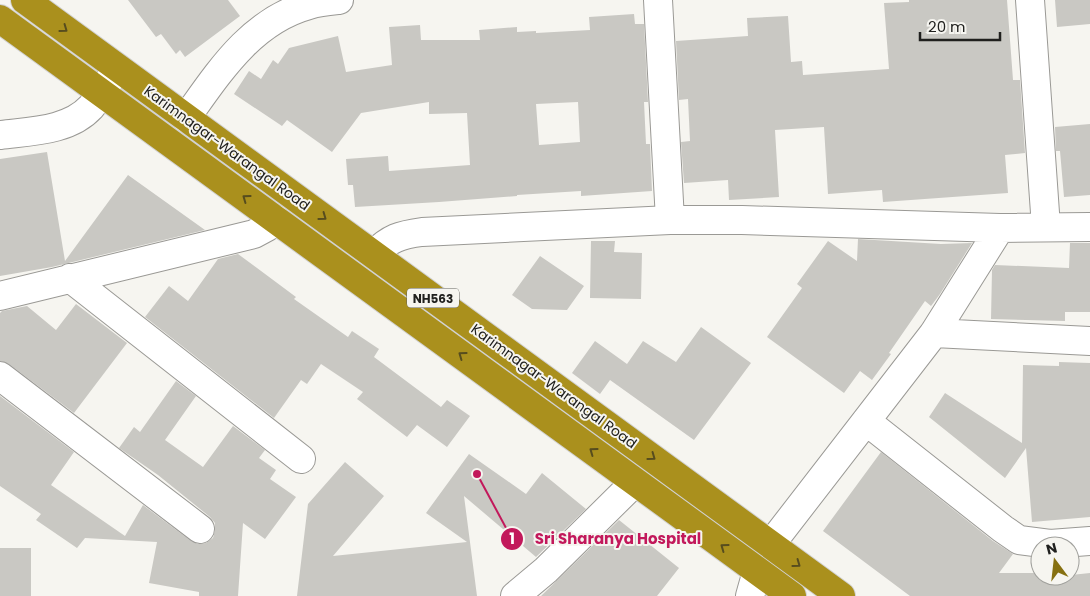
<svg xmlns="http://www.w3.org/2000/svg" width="1090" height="596" viewBox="0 0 1090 596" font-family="Poppins,sans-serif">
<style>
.building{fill:#c9c8c3;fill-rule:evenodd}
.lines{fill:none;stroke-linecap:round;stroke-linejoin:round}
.minor-casing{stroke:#9a9995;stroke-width:30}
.highway-casing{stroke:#d2d2d2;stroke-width:30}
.minor{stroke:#fff;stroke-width:28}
.highway{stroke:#aa901d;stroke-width:28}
.oneway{stroke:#574d1e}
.labels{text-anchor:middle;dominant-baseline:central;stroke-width:4;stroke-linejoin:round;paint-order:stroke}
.shield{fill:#f6f5f0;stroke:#60605d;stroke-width:1}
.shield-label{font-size:12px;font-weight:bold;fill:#20201e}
.street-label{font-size:14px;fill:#20201e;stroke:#f6f5f0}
.leader{fill:none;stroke:#c2185b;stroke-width:2}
.callout-dot{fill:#c2185b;stroke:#f6f5f0;stroke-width:2}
.mark-label{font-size:15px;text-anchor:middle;font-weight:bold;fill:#fff}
.callout-label{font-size:15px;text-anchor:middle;font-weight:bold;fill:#c2185b;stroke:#f6f5f0;stroke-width:4;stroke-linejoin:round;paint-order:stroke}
</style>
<rect width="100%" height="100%" fill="#f6f5f0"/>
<!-- building -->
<path class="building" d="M128 0H228L240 16 185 57 180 50 176 54 161 34 156 37Z
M909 0H1007L1013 80H1020L1025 153 1005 155 1008 193 883 202 882 190 828 194 824 127 775 130 779 197 729 200 728 180 684 183 681 142 690 141 688 99 679 100 676 41 748 36 747 18 788 16 791 62 802 61 803 75 889 69 884 3 909 2Z
M1055 0H1090V24L1057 27Z
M634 14 635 24H644L648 102H644L646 144H650L652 191 581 196V191L517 195V196L439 202 355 207 353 185H348L346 159 388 156 389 171 470 165 467 113 429 114V102L361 113 332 152 287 120 282 126 234 94 249 71 261 79 273 60 278 64 289 48 338 36 346 72 392 65 389 27 420 25 421 40H480L479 30 517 27V32L536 31V33L590 30 589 17ZM578 102 580 142 539 145 536 104Z
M1090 124V195L1064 197 1060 151H1056L1055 127Z
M47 152 65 261 128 175 205 230 52 267 0 276V159Z
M858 239 941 244 972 243 940 294 931 306 925 301 889 353 891 354 872 380 860 371 844 393 767 337 802 288 797 284 828 241 857 261Z
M591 241H615L614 252 642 253 641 299 590 298Z
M1070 243H1090V312H1065V321L991 319 992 270 995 265 1069 268Z
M238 254 296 297 294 299 348 337 352 331 379 349 374 357 441 407 447 400 470 416 447 447 417 425 407 437 357 399 363 392 321 364 307 384 301 380 274 418 145 317 169 286 188 301 218 259Z
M540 256 584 286 567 310 532 309 512 295Z
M76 304 127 343 74 413 9 364 0 361V313L2 311 27 306 56 330Z
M701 327 751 363 694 440 610 380 600 394 572 373 595 341 627 364 643 341 676 362Z
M1059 362 1090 363V517L1032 522 1026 448 1005 478 929 417 945 393 1022 443 1023 365 1059 366Z
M176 381 196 396 165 440 203 467 233 426 265 450 259 458 276 470 270 479 296 497 265 539 243 523 238 596H199V592L149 583 157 542 85 538 77 548 36 520 41 514 0 486V396L74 452 51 485 125 536 143 505 191 541 198 544 206 543 213 538 215 531V523L210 517 158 475 119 448 134 427 140 432Z
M881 452 993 541 1013 554 999 573H1040V576H1070V572L1071 575 1090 573V596H910L823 531Z
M469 454 526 494 542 473 586 509 536 557 464 496 477 596H297L308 504 345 462 384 496 333 556 467 542 426 513Z
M619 520 679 568 657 596H541Z
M0 548H31V596H0Z"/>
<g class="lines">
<!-- minor casing -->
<g class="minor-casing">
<path id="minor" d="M658 0 670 220
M1030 0 1046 227
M186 118C219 72 251 21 309 5 318 2 329 1 339 0
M0 135C31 131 69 131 91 107 101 96 109 80 117 68
M374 254C390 238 400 235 422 232L670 220H742L1000 228 1090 227
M70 278 301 459
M0 296 254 234 267 227 275 219
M934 333 1090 341
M0 376 200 529
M866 421 1003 529 1019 540 1050 544 1090 541
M771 544 934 333 1000 228
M515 596 546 570 635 482
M750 596 757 571"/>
</g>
<!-- highway casing -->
<g class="highway-casing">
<path id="highway" d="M25 0 841 596
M0 19 792 596"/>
</g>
<!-- minor -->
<use href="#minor" class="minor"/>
<!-- highway -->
<use href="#highway" class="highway"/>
</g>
<!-- one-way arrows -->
<defs><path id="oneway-chevron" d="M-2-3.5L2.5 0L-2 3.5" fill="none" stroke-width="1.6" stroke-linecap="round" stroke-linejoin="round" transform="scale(1.25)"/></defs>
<g class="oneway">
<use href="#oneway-chevron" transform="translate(64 29) rotate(36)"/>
<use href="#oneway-chevron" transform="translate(246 198) rotate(-144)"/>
<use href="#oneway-chevron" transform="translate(323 217) rotate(36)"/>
<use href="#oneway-chevron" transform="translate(462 355) rotate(-144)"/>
<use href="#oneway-chevron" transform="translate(593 451) rotate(-144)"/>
<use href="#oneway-chevron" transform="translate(652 457) rotate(36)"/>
<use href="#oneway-chevron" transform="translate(724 547) rotate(-144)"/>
<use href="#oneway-chevron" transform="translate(797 564) rotate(36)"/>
</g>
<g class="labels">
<!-- shield labels -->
<rect class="shield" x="407" y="288.5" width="52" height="19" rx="4"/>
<g class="shield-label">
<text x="433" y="298">NH563</text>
</g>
<!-- street labels -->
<g class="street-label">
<text transform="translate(227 148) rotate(36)">Karimnagar-Warangal Road</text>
<text transform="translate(554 386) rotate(36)">Karimnagar-Warangal Road</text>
</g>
</g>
<!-- callouts -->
<path class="leader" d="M477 474L512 539"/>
<g class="callout-dot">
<circle cx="477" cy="474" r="5"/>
<circle cx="512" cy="539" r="12"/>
</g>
<g class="mark-label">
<text x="512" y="544">1</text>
</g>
<g class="callout-label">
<text x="618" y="544">Sri Sharanya Hospital</text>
</g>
<!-- north arrow -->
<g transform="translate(1055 561) rotate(345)"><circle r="24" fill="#f6f5f0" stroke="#a0a09c"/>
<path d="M0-4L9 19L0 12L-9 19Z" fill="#867011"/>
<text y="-8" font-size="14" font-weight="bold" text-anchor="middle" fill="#20201e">N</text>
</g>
<!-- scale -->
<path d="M920 32v8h80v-8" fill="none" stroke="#20201e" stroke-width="2.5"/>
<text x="928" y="32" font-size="15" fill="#20201e" stroke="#f6f5f0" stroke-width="4" paint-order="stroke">20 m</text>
</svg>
